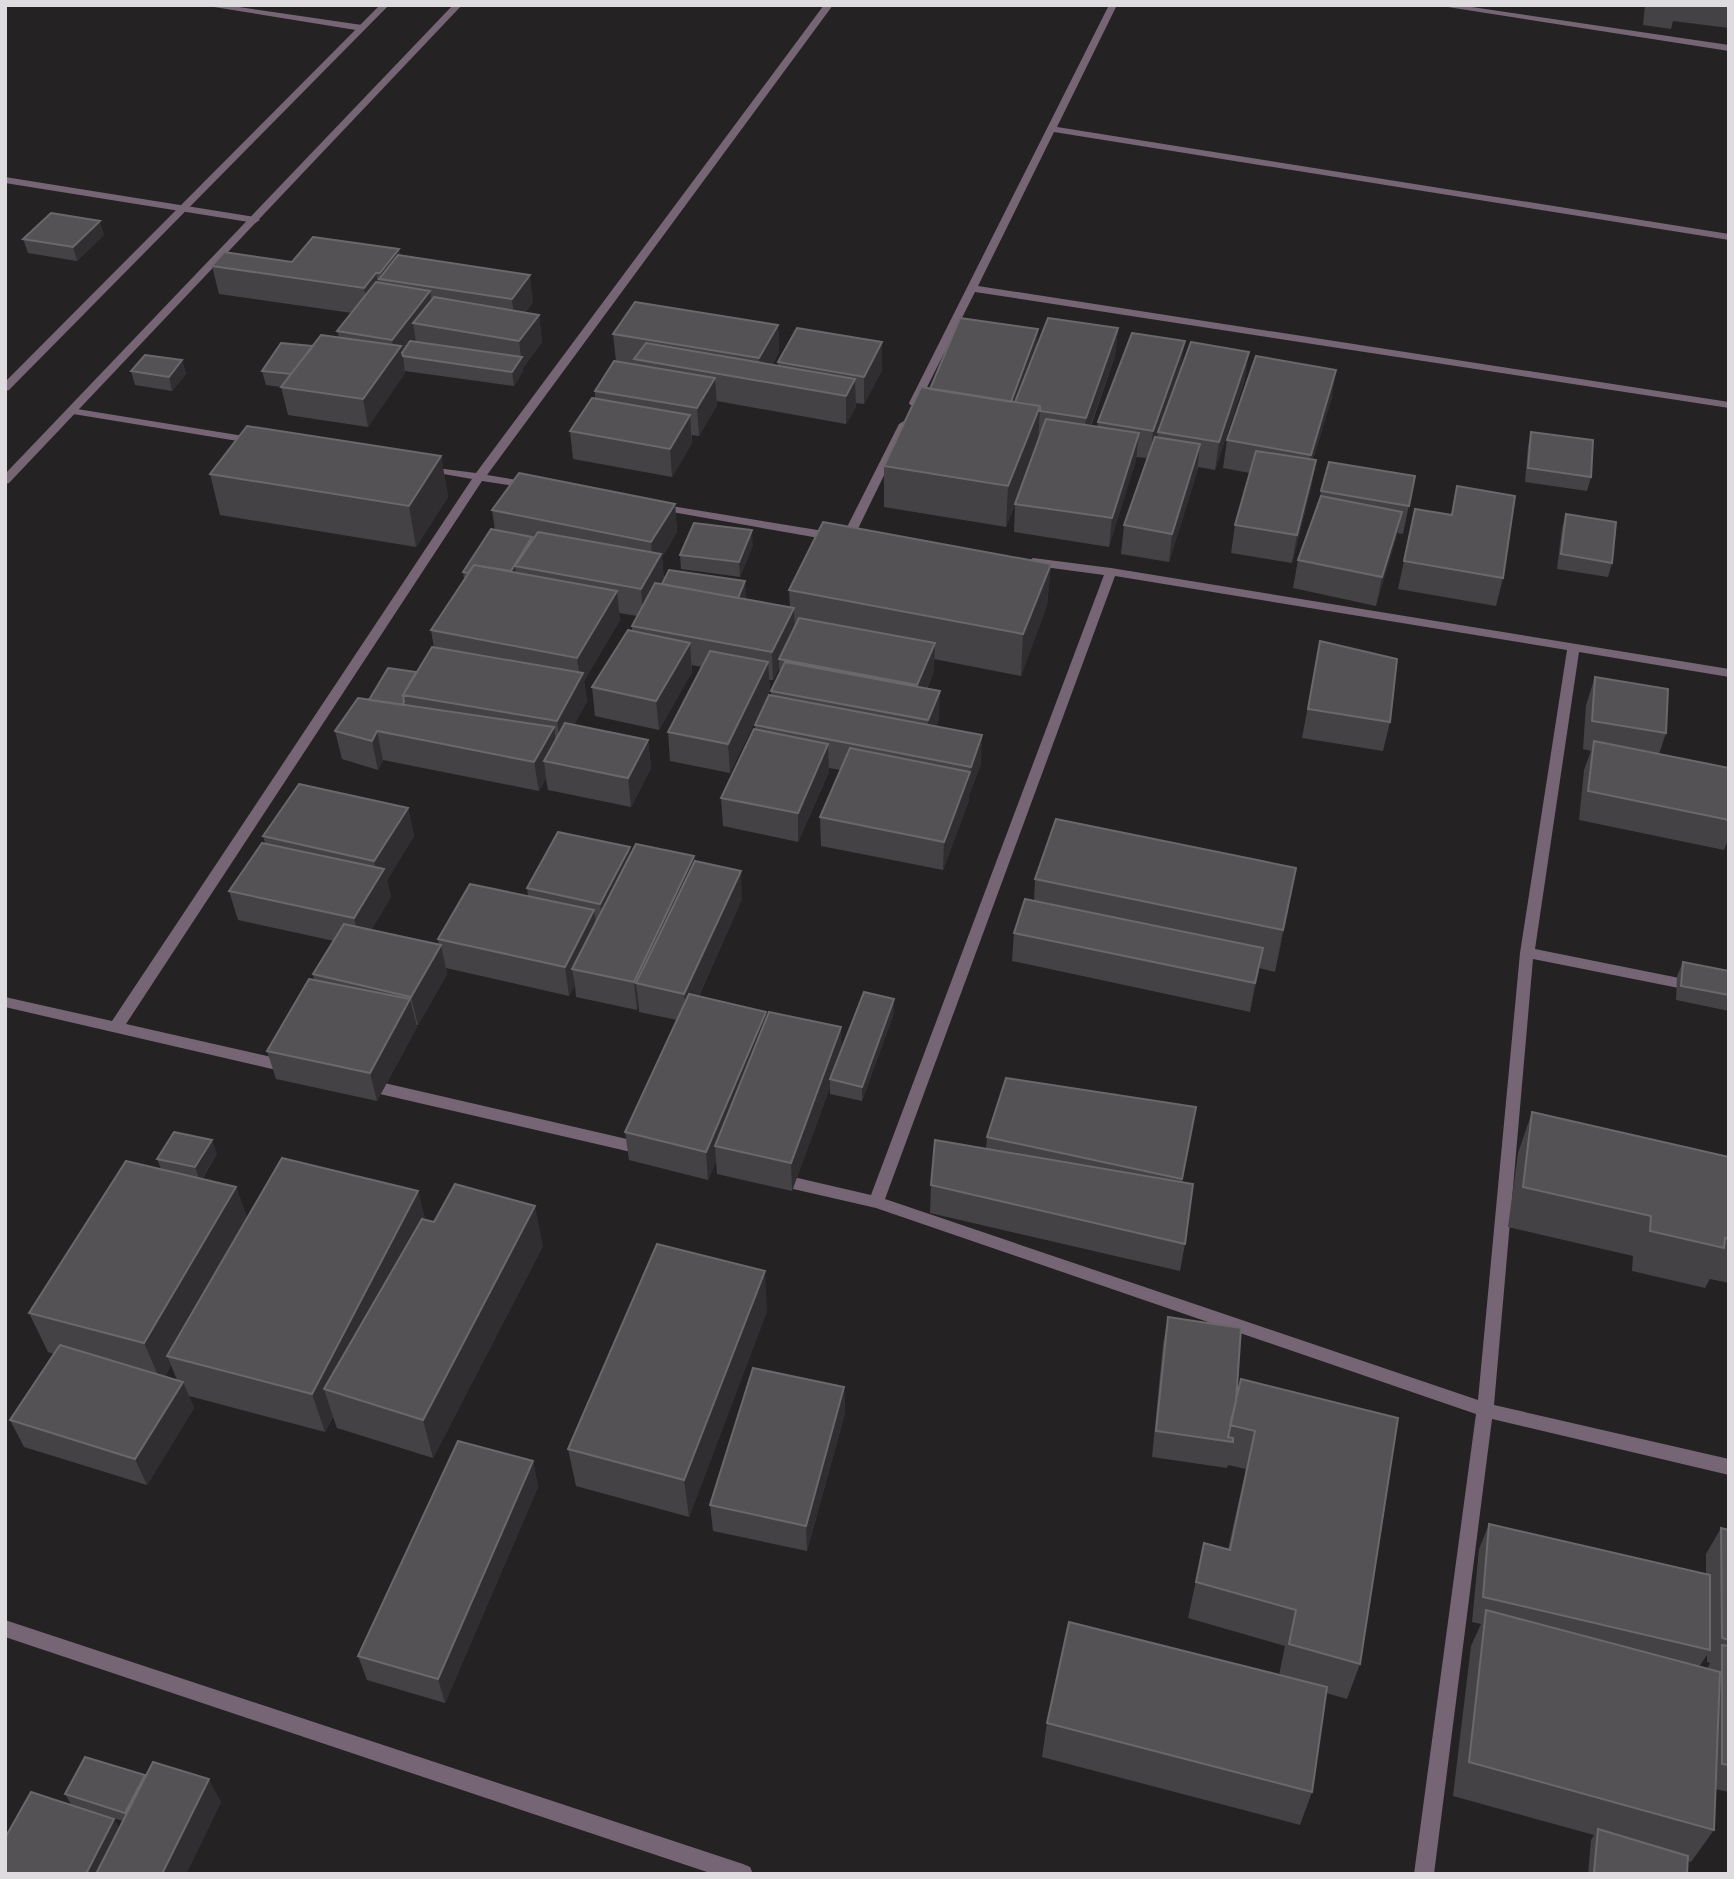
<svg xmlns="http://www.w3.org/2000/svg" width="1734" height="1879" viewBox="0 0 1734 1879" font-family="'Open Sans',sans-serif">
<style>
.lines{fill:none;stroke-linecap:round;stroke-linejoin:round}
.minor{fill:#766675;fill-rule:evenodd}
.tertiary{fill:#766675;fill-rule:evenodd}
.wall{fill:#454245;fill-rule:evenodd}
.shaded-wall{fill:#312e31}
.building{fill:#555255;stroke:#6a686a;stroke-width:2}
</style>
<rect width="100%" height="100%" fill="#252224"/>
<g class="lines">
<!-- minor -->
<path class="minor" d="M202 5H225L362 25 366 28 362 31Z
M824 5H833L487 475 529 482 535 485 529 488 482 481 126 1024 289 1061 294 1063 296 1067 294 1071 289 1073 5 1007V997L112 1021 472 479 421 470V466L476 473Z
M1109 5H1117L1057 127 1729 234V240L1054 132 978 286 1729 402V408L975 292 919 403 918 405H910L909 403Z
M1435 5H1458L1729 45V51Z
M5 177 255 217 260 220 255 223 5 183Z
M71 408 256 438 262 441 256 444 67 413V409Z
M904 421 909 424 853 539 847 543 843 542 841 539 899 424Z
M659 504 836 533 842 537 836 541 655 509V505Z
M1033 558 1111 568 1729 669V677L1579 652 1535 949 1729 988V998L1533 959 1494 1405 1729 1459V1475L1492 1419 1434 1874H1414L1476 1414 876 1208 776 1185 771 1183 768 1179 771 1175 776 1173 871 1195 1104 575 1029 565 1027 562ZM1115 576 1567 650 1520 953 1478 1400 885 1199Z
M367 1079 644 1143 649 1145 652 1149 649 1153 644 1155 367 1091 362 1089 360 1085 362 1081Z
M5 1620 743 1864 750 1867 753 1874H713L5 1637Z"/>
<!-- tertiary -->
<path class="tertiary" d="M380 5H389L9 390 5 391V382Z
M453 5H462L9 483 5 484V474Z"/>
</g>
<!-- wall -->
<path class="wall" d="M1645 5H1729V28L1673 21 1671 29 1643 25Z
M104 235 77 261 28 253 23 239Z
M399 249 400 255 533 302 525 313 539 315 542 342 523 368V371L514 386 405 371V373L368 427 288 415 281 387 266 385 262 371 313 346 339 337 337 331 352 313 219 294 212 266 292 262Z
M778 325 779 352 772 365 778 366V362L882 370 864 404 856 403V407L846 424 717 401V405L699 436 692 435V443L672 477 573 459 570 431 595 398V391L616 361 613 334Z
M1118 328 1115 356 1091 426 1097 427 1098 422 1181 368 1245 379 1215 470 1198 467 1197 472 1169 562 1121 554 1124 525 1147 458 1136 457 1109 547 1014 532 1015 504 1018 497 1006 527 884 507V466L930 389 1037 346Z
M182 360 186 374 172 391 135 385 131 371Z
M1332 397 1313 459 1316 460 1311 488 1292 563 1231 553 1235 525 1250 473 1223 468 1227 440Z
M1531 432 1591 477 1587 491 1525 482 1528 446Z
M441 456 448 497 416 547 220 515 210 474Z
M1415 476 1403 534 1397 533 1376 606 1293 588 1298 560 1319 503 1321 491Z
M1457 486 1503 578 1496 606 1398 589 1415 509 1451 515Z
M675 504 677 532 662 557 664 581 746 595 745 599 790 607 789 590 1051 564 1047 605 1021 676 934 659V671L927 689 939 720 936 726 981 764 969 795V800L943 870 821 846 820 817 841 770 829 768V772L798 842 723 826 721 798 755 729V725L771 695V691L780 673 779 668 773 680H769L770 690 730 773 670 761 668 732 702 667 692 665V672L659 730 595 716 592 687 632 631V626L637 616 619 613 620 620 584 681 587 701 574 725 648 740 651 768 631 807 548 790 546 778 539 791 383 760 378 770 342 759 335 731 416 672 434 648 431 630 464 579 463 572 495 530 492 510Z
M1566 514 1612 563 1608 577 1557 569 1562 528Z
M753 545 740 577 681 569 680 555Z
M1320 641 1390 722 1383 751 1302 738Z
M1595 677 1666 733 1659 754 1729 768V726V838L1724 850 1579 820 1584 770 1591 751 1583 749 1586 705Z
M408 808 414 836 387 880 391 897 371 930 439 945 438 939 528 896 527 888 630 847V854L694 856 695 861 742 899 699 996 766 1018 842 1049 894 1013 862 1101 830 1094V1087L792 1191 717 1174 716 1161 708 1180 629 1160 625 1132 677 1020 639 1012V1007L637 1010 576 997 575 985 569 996 446 968 447 974 418 1025H416L417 1027 377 1101 276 1079 267 1051 314 980 313 974 334 941 238 920 229 891 265 843 263 836Z
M1729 858V885L1727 884Z
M1035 879 1288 909 1275 972 1259 968 1250 1012 1012 961 1014 933 1034 901Z
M1683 962 1729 971V1011L1676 1000 1677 976Z
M1196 1107 1182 1182 1185 1244 1180 1271 930 1213 931 1185 986 1149 987 1137Z
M1532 1112 1729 1157V1283L1710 1279 1705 1288 1632 1271 1633 1256 1508 1227 1518 1153Z
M217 1154 202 1179 236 1187 247 1218 418 1191 425 1220 543 1246 433 1458 337 1428 333 1417 325 1432 189 1396 194 1408 147 1485 24 1447 10 1420 54 1354 48 1352 29 1313 161 1169 157 1159ZM171 1365 177 1380 165 1376Z
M767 1311 689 1517 576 1486 568 1449Z
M1168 1317 1236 1401 1241 1379 1360 1664 1347 1699 1326 1693 1312 1792 1300 1825 1042 1757 1047 1723 1279 1675 1285 1646 1188 1618 1204 1543 1228 1549 1246 1469 1228 1465 1227 1468 1152 1457 1163 1344Z
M844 1387 845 1413 807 1551 713 1531 710 1505Z
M533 1461 538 1487 445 1703 367 1680 358 1656Z
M1489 1524 1706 1574V1554L1721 1528 1729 1530V1792L1715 1789 1714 1830 1691 1862 1688 1861 1687 1874H1588L1591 1840 1594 1835 1453 1796 1471 1646 1481 1624 1472 1622 1479 1549ZM1707 1655V1662L1710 1663 1707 1669 1699 1667Z
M146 1777 221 1802 186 1874 72 1806 65 1794ZM79 1808 123 1821 120 1828Z"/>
<!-- shaded-wall -->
<path class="shaded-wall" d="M100 221 104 235 77 261 73 247Z
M399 249 403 276 381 279 380 273Z
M376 273 381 300 369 316 364 288Z
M530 275 533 302 515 327 512 299Z
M430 291 434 318 413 323 416 342 403 356 405 373 368 427 363 399 394 355 392 340Z
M539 315 542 342 523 368V371L514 386 512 372 521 357 519 341Z
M778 325 779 352 762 382 760 381 759 358Z
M1118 328 1115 356 1083 446 1086 418Z
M1038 329 1036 357 1018 408 1011 403Z
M1185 341 1181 368 1158 432 1157 437 1150 459 1153 431Z
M882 342V370L864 404V377Z
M1249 352 1245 379 1215 470 1219 442Z
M182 360 186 374 172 391 169 377Z
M1336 370 1332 397 1306 483 1311 455Z
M715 378 717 405 699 436 697 408Z
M855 379 856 407 846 424V396Z
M1040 406 1038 447 1006 527 1008 486Z
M690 415 692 443 672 477 670 449Z
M1139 433 1136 461 1109 547 1112 518Z
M1200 444 1197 472 1169 562 1172 534Z
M441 456 448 497 416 547 409 506Z
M1316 460 1311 488 1292 563 1297 535Z
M675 504 677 532 662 557 664 583 643 618 641 589 653 568 651 542Z
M1402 512 1396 540 1376 606 1382 577Z
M752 530 753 545 740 577 739 562Z
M532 537 534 551 515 566 517 579 506 580Z
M1051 564 1047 605 1021 676 1023 634Z
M745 581 746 595 737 616 736 601Z
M617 591 620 620 584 681 587 701 561 750 557 721 580 679 577 658Z
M794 608 795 636 779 659V668L773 680 772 652Z
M690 643 692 672 659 730 656 701Z
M935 643 934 671 916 714 917 685Z
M768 662 770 690 730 773 728 744Z
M940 691 939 720 927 749 928 720Z
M554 727 558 756 544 761 546 778 539 791 534 762Z
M377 731 383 760 378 770 372 741Z
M982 735 981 764 969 795V800L943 870 944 842 970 772 971 767Z
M648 740 651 768 631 807 628 778Z
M828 744 829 772 798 842V813Z
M408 808 414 836 387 880 391 897 361 947 354 918 378 878 374 861Z
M630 847 633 875 604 932 600 904Z
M694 856 697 884 636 983 639 1007 637 1010 634 982Z
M1296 868 1288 909 1275 972 1283 930Z
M741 871 742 899 687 1022 684 994Z
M594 910 598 939 572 969 575 985 569 996 565 967Z
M441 945 447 974 418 1025 411 997Z
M1263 948 1258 977 1250 1012 1255 983Z
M410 999 417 1027 377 1101 370 1073Z
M894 999V1013L862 1101V1087Z
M766 1012 767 1040 715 1146 716 1161 708 1180 706 1152Z
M841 1027 842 1056 830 1079V1087L792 1191 791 1163Z
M212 1140 217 1154 200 1181 195 1167Z
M236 1187 250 1227 167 1356 171 1365 161 1382 144 1343Z
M418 1191 428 1231 324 1389 333 1417 325 1432 312 1394Z
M535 1206 543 1246 433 1458 423 1420Z
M765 1271 767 1311 689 1517 684 1480Z
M183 1382 194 1408 147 1485 135 1459Z
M844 1387 845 1413 807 1551 806 1526Z
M533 1461 538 1487 445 1703 438 1679Z
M145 1775 151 1786 132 1824 125 1813Z
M209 1779 221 1802 186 1874H162Z
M114 1819 129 1842 112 1874H86Z"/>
<!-- building -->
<path class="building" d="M51 213 100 221 73 247 23 239Z
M313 237 399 249 380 273H376L364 288 212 266 224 252 292 262Z
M398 255 530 275 512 299 379 279Z
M376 282 430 291 392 340 337 331Z
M434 297 539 315 519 341 413 323Z
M635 302 778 325 759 358 613 334Z
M960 318 1038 329 1011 402 930 389Z
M1048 318 1118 328 1086 418 1040 411V406L1015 402Z
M797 328 882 342 864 377 778 362Z
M1132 333 1185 341 1153 431 1098 422Z
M321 335 401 346 363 399 281 387Z
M410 341 522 357 512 372 403 356 402 353Z
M1191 342 1249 352 1219 442 1158 432Z
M281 343 313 346 291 374 262 371Z
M646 343 855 379 846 396 634 359Z
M145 355 182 360 169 377 131 371Z
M1256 356 1336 370 1311 455 1227 440Z
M614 361 715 378 697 408 595 391Z
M921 387 1040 406 1008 486 884 466Z
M592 398 690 415 670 449 570 431Z
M1046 419 1139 433 1112 518 1015 504Z
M247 426 441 456 409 506 210 474Z
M1531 432 1593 440 1591 477 1528 468Z
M1155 437 1200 444 1172 534 1124 525Z
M1256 451 1316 460 1297 535 1235 525Z
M1329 462 1415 476 1409 506 1321 491Z
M519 473 675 504 651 542 492 510Z
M1457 486 1515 496 1503 578 1404 561 1415 509 1452 515Z
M1321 496 1402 512 1382 577 1298 560Z
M1566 514 1616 522 1612 563 1561 554Z
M823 522 1051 564 1023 634 789 590Z
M694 523 752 530 739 562 680 555Z
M491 529 532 537 511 571 474 565 468 573 463 572Z
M538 532 661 554 641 589 515 566Z
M474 565 617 591 577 658 431 630Z
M669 570 745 581 738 598 662 584Z
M655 583 794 608 772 652 632 626Z
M799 618 935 643 917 685 779 659Z
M628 630 690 643 656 701 592 687Z
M1320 641 1397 659 1390 722 1308 709Z
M432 647 583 673 557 721 403 695Z
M710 651 768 662 728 744 668 732Z
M785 662 940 691 928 720 771 691Z
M388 668 416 672 403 695 404 702 402 705 369 700Z
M1595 677 1668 689 1666 733 1592 721Z
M769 695 982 735 971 767 755 725Z
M358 698 554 727 534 762 377 731 372 741 335 731Z
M565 723 648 740 628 778 544 761Z
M754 729 828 744 798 813 721 798Z
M1594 741 1729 768V820L1588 791Z
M850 748 970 772 944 842 820 817Z
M299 784 408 808 374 861 263 836Z
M1056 819 1296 868 1283 930 1035 879Z
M558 832 630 847 600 904 527 888Z
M262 843 384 869 354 918 229 891Z
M636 844 694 856 634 982 572 969Z
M695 861 741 871 684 994 636 983Z
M470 884 594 910 565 967 438 939Z
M1025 899 1263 948 1255 983 1014 933Z
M344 924 441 945 411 997 313 974Z
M1683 962 1729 971V995L1681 986Z
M309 979 410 999 370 1073 267 1051Z
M864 992 894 999 862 1087 830 1079Z
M689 994 766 1012 706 1152 625 1132Z
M769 1012 841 1027 791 1163 715 1146Z
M1006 1078 1196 1107 1182 1179 987 1137Z
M1532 1112 1729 1157V1239L1725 1238 1724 1248 1650 1231 1651 1216 1523 1187Z
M174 1132 212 1140 195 1167 157 1159Z
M935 1140 1193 1184 1185 1244 931 1185Z
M282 1158 418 1191 312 1394 167 1356Z
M126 1161 236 1187 144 1343 29 1313Z
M455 1184 535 1206 423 1420 324 1389 422 1219 434 1222Z
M657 1244 765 1271 684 1480 568 1449Z
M1168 1317 1241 1328 1236 1401 1228 1437 1233 1438V1442L1156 1431Z
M60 1345 183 1382 135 1459 10 1420Z
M753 1368 844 1387 806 1526 710 1505Z
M1241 1379 1398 1418 1360 1664 1289 1644 1296 1610 1196 1582 1204 1543 1230 1550 1255 1431 1230 1425Z
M458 1441 533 1461 438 1679 358 1656Z
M1489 1524 1710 1575V1650L1483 1597Z
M1721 1528 1729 1530V1640L1722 1638Z
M1486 1610 1720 1672 1714 1830 1469 1762Z
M1069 1622 1327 1687 1312 1792 1047 1723Z
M1722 1645 1729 1646V1765L1722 1764Z
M85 1757 145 1775 125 1813 65 1794Z
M153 1762 209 1779 162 1874H96Z
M31 1792 114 1819 86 1874H5V1838Z
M1598 1829 1688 1856 1687 1874H1600L1594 1872Z"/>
<!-- border -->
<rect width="1734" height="1879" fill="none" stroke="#dedcde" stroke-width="14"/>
</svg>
